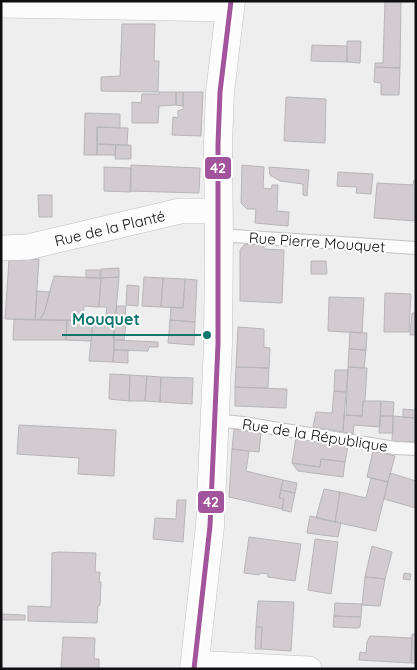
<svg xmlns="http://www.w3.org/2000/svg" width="417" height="670" viewBox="0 0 417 670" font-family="Quicksand,sans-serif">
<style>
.building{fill:#d2cbd0;stroke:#b7b6b7}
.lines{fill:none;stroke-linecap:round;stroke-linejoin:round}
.service-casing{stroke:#c1c1c2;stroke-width:14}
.minor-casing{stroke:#c1c1c2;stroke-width:26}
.tertiary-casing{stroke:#c1c1c2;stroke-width:29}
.service{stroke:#fcfcfd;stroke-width:12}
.minor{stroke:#fcfcfd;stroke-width:25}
.tertiary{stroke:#fcfcfd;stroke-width:28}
.bus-1-casing{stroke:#fff;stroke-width:9}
.bus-1{stroke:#a2559d;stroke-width:5}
.labels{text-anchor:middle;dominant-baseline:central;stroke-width:4;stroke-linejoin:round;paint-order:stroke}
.street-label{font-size:15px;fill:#0f0e10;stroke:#fff}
.leader{fill:none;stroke:#0f766e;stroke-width:2}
.callout-dot{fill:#0f766e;stroke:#fff;stroke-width:2}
.callout-label{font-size:16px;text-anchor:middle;font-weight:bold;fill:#0f766e;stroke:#fff;stroke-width:4;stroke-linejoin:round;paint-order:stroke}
.line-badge{stroke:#fff;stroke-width:2}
.badge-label{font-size:14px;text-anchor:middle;font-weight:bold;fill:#fff}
</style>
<rect width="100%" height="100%" fill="#eeeeef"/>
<!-- building -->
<path class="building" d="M385 1H401L400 68 375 67V63H383Z
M122 24H155L154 61H159L158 92 101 91V77L120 76Z
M347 41H361L360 63 347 62Z
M312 45 347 46V62L311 61Z
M375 67 400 68 399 95H381V83L374 82Z
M159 92H176V105L159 106 158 123H132V102L141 103 142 94H159Z
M176 92H183V106L176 105Z
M183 92H203L201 136 172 135 173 117 178 118V111L183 109Z
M286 97 326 99 325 143 284 141Z
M85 113 120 114V128L97 127V155H84Z
M97 127 128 128 127 145 97 144Z
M97 144 116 145 115 155H97Z
M116 145H131V159H115Z
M131 165 200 168 199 193 130 191Z
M242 165 264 167 263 188 271 189 272 185H278L277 211 289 212 288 226 255 223 256 209H247L241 203Z
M104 167 131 168V192L104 191Z
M269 167 309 170 307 196 303 195V184L280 181 270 175Z
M338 172 373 174 371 194 356 193 357 187 337 186Z
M414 180 416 181V221L374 218 377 183 413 185Z
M38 195H52V217H39Z
M245 244 264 245V249L284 250 282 303 240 301V250Z
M39 259 35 320 5 319 9 260Z
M311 261H326L327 274H311Z
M119 268V277L101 278V269Z
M86 270H100V278H86Z
M54 276 101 278 99 307 84 306 83 321 40 320 44 313Z
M119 277 115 321H105L107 307H99L101 278Z
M144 277 163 278 161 307 142 306Z
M163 278 185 279 183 308 161 307Z
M185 279 197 280 195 322 170 320 171 307 183 308Z
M127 285 139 286 138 306 126 305Z
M37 291 50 292 44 313 40 320H35Z
M385 293 411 294 409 332H384Z
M329 297 364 298 362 333 328 331Z
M117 306H126L125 316H115Z
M412 313H416V335H410Z
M14 319 67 320 66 340H13Z
M67 320 93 321 91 341 66 340Z
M170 320 195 322 194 345 168 343Z
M93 321H115L113 362 89 361Z
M115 324 126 325 124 340H114L113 338Z
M238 327 264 329V347L270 348 269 368 236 367Z
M350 332 367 333 366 350 349 349Z
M114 340 158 342V347H149L148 351 114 350Z
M349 349 366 350 364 368 348 367Z
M114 350H128V363L113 362Z
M236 367 269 368 268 388 235 387Z
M348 367 367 368 365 400 363 401 362 416 346 415Z
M335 370H348L346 392 334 391Z
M110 374 130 375 129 401 109 399Z
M130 375 147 376 145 401H129Z
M147 376 161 377 160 402 145 401Z
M161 377 193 378 192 404 160 402Z
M235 387 287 389 286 408 235 406Z
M334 391 346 392 343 432 313 427 316 412 332 413Z
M363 401H381L380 427 354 425 353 434 343 432 344 415 362 416Z
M381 401 394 402 393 416H380Z
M403 409 415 410V418L403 417Z
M380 416H393V433H379Z
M393 416 416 418V442H392Z
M19 425 116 430 114 476 78 474 79 458 17 454Z
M234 429 261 433 259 452 232 449Z
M296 437 348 446 345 462 321 459 320 467 292 463Z
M232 449 249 451 246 471 283 480 279 498 284 499 282 509 229 497Z
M373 451 395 456 388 482 367 477Z
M321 459 345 462 343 477 298 471 292 463 320 467Z
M390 473 416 481V508L384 499Z
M371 478 388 482 376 531 335 522 340 492 366 498Z
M283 480 297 483 295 493 281 490Z
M324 489 340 492 335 522 316 518Z
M281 490 295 493 291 512 282 510 284 499 279 498Z
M177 500H186L183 542 153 539 155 518 176 519Z
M310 516 341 523 338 537 307 533Z
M249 537 301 544 295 581 268 577V574L261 573 259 575 244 573Z
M315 539 338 542 331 594 308 590Z
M372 546 392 552 385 579 365 577Z
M58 552 96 553 95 572H100L99 582H101L100 605 98 606 97 623 28 621V606L51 607 52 553Z
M404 573 411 574 410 580 403 579Z
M365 577 385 579 380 606 362 605Z
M258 601 294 602 291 651 261 649 262 627H256Z
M335 603 362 604 361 617 334 616Z
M1 614 25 615V620H1Z
M334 616 361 617 360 627 358 628 333 627Z
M256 627H262L261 649H255Z
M412 634H416V663H411Z
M370 636 412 638 411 663 359 660 360 652 366 653 367 642Z
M63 637 95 638 94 659H99V669H61Z"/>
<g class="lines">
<!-- service casing -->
<g class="service-casing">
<path id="service" d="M219 237 233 236 416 248
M215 420 243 423 395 448 416 449"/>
</g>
<!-- minor casing -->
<g class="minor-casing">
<g id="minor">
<path d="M1 5 231 9"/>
<path id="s1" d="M1 248 28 247 180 211H219"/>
<path d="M195 666 211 664 309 669"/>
</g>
</g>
<!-- tertiary casing -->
<g class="tertiary-casing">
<path id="tertiary" d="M194 669 210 526 218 344 219 237 218 144 220 92 231 1"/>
</g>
<!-- service -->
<use href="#service" class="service"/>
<!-- minor -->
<use href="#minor" class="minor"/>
<!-- tertiary -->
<use href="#tertiary" class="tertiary"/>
<!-- bus-1 casing -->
<g class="bus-1-casing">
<path id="bus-1" d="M194 669 210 526 218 344V144L220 92 231 1"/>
</g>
<!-- bus-1 -->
<use href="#bus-1" class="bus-1"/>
</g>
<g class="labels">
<!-- street labels -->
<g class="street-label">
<text stroke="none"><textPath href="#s1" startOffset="111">Rue de la Planté</textPath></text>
<text transform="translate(317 242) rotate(4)">Rue Pierre Mouquet</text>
<text transform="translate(315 435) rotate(9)">Rue de la République</text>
</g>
</g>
<!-- callouts -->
<path class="leader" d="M207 335L150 335H62"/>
<circle class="callout-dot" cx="207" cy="335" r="5"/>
<g class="callout-label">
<text x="106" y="325">Mouquet</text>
</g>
<g class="line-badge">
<rect x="204" y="156" width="28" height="24" rx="5" fill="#a2559d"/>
<rect x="197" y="490" width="28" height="24" rx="5" fill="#a2559d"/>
</g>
<g class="badge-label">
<text x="218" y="173">42</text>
<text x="211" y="507">42</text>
</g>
<!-- border -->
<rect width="417" height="670" fill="none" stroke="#0f0e10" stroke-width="5"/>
</svg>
